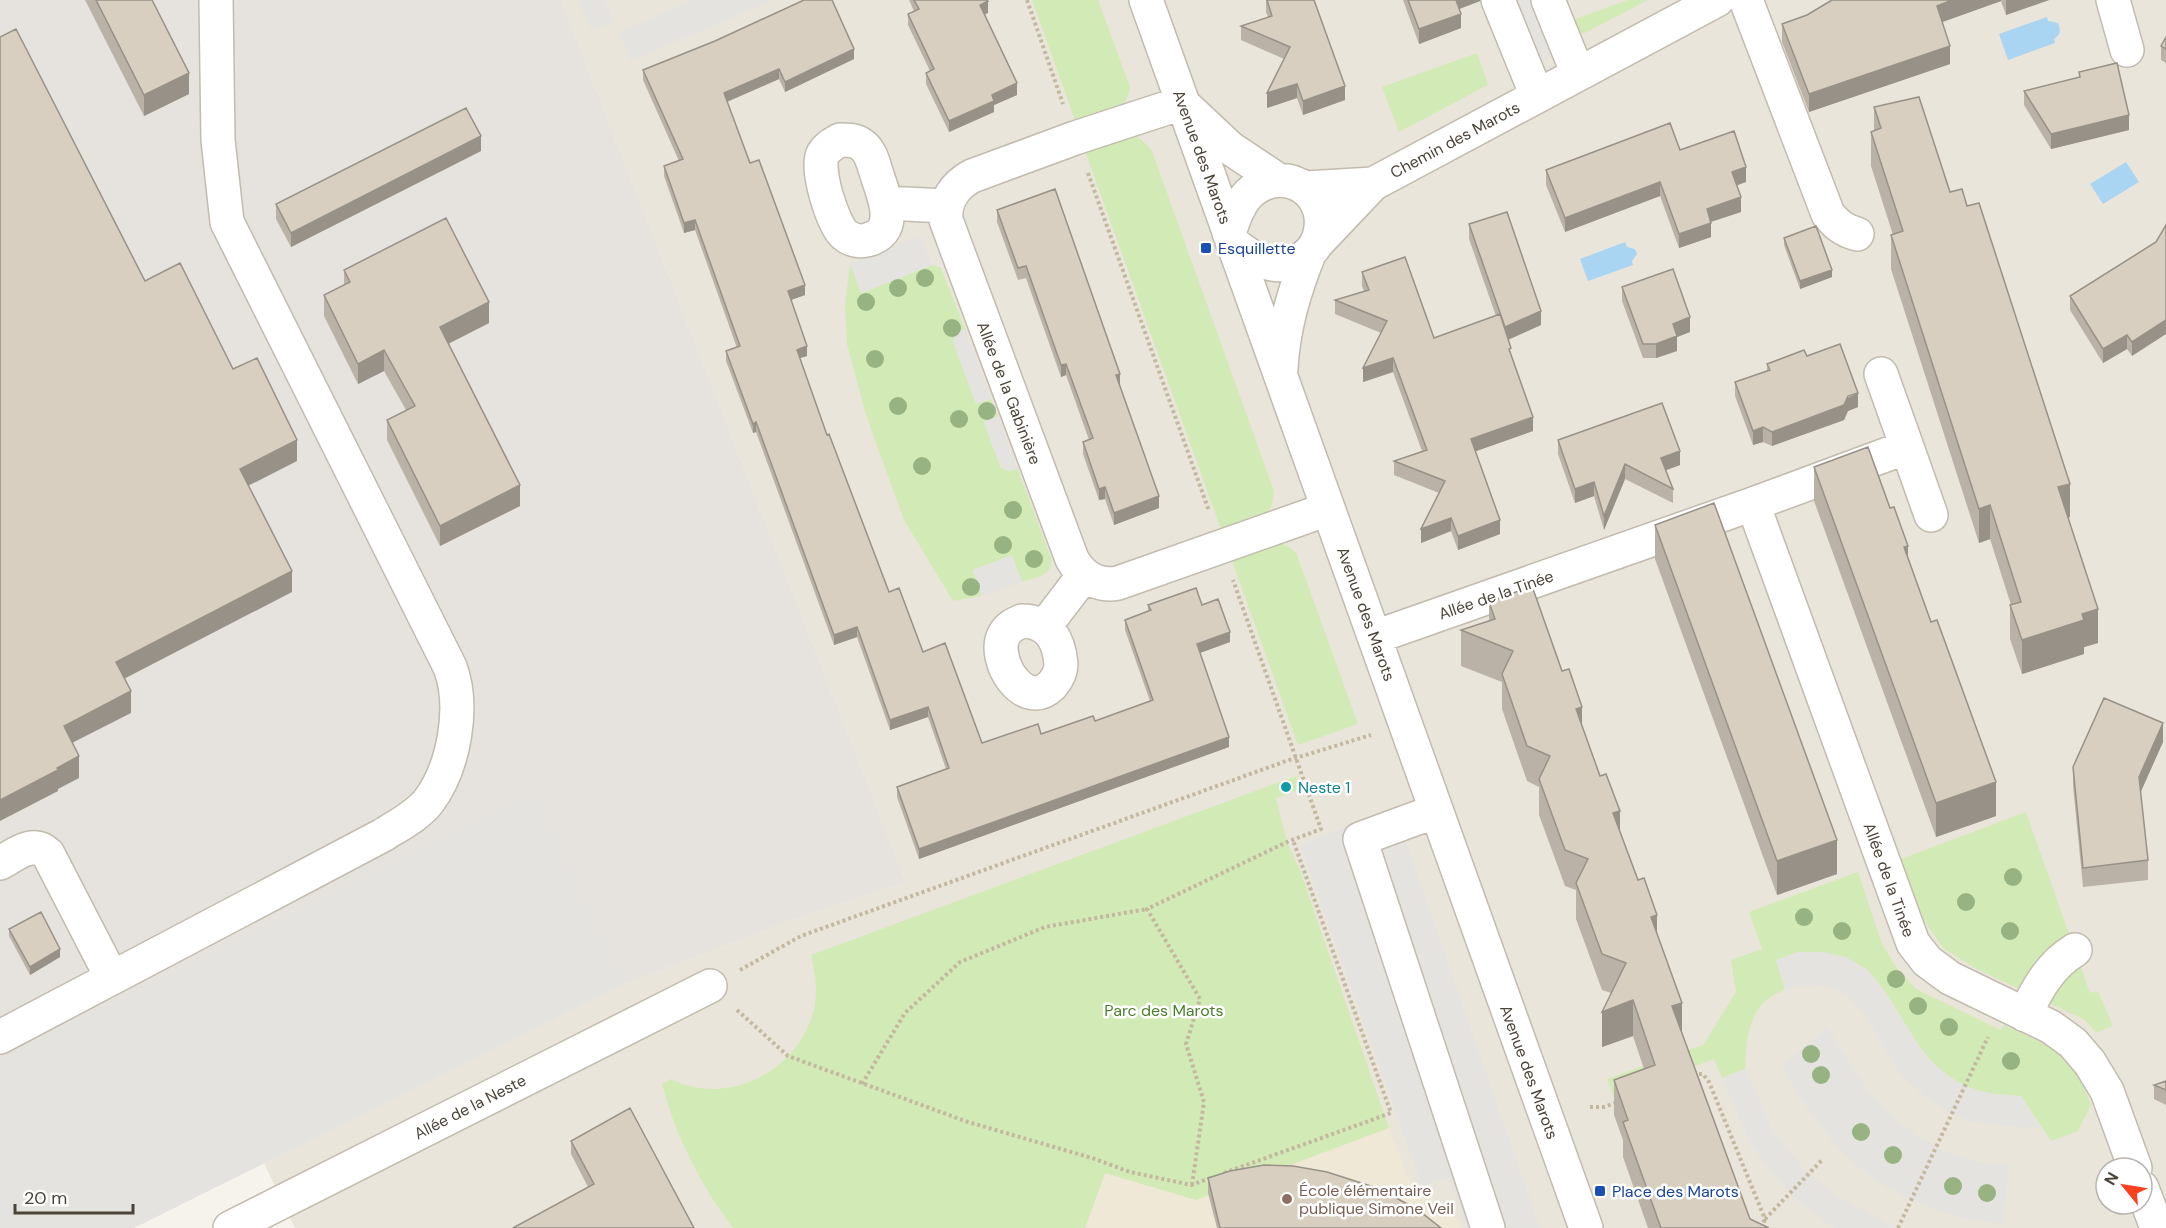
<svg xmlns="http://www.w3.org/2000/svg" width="2166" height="1228" viewBox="0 0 2166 1228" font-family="'DM Sans',sans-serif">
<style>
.residential{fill:#eae5da;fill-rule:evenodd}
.industrial{fill:#e6e2dd}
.education{fill:#efe8d6}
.green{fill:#d2eab5}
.parking{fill:#e5e3e0}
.water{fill:#a9d4f2}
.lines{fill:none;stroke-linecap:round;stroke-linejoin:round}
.minor-casing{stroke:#c2bbae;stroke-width:36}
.path{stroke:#c4b79f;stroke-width:4;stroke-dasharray:3 3;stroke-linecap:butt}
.minor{stroke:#fff;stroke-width:33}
.tree{fill:#97b381}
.wall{fill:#bab2a6}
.shaded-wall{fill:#979187}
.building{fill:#d8cfc1;stroke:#979187;stroke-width:1.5}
.transit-dot{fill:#1a4fb4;stroke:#fff;stroke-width:2}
.culture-dot{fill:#0f9aa8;stroke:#fff;stroke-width:2}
.education-dot{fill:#8d6e63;stroke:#fff;stroke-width:2}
.labels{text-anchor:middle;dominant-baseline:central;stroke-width:5;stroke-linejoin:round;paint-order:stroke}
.street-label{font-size:16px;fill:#4b4439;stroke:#fff}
.transit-label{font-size:16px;fill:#164399;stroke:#fff;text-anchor:start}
.culture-label{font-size:16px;fill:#0d838f;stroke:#fff;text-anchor:start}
.park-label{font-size:16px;fill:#4a7f2a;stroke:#fff}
.education-label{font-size:16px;fill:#785e54;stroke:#fff;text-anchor:start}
</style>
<rect width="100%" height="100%" fill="#f6f3ec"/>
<!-- residential -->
<path class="residential" d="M561 0H2166V1228H295L264 1163 625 984 795 919 906 882ZM2106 1168H2142V1204H2106Z"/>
<!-- industrial -->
<path class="industrial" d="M0 0H561L906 882 795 919 625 984 134 1228H0Z"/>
<!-- education -->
<path class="education" d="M1389 1128 1410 1183 1459 1219 1461 1228H1085L1105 1173 1196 1200Z"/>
<!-- green -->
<path class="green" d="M1032 0H1098L1130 87 1129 93 1124 105 1076 123Z
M1628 0H1648L1583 34 1567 22Z
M1477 53 1488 85 1399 132 1382 87Z
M1128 134C1140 137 1145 142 1152 151L1274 491 1272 505 1267 513 1222 532 1084 148Z
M850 264 862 293 932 265 941 268 965 329 957 332 977 404 991 399 998 416 984 422 1000 466 1002 468 1010 471 1017 468 1051 558C1054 576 1035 578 1022 582L1012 556 973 570 982 596 953 601 904 520 866 415 847 344 845 305Z
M1280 542 1292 549 1297 555 1358 724 1298 745 1230 555Z
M1296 776 1301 789 1276 798 1287 842 1300 870 1389 1128 1196 1200 1105 1173 1085 1228H733C700 1184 676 1137 662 1084L671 1079C724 1106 792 1075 811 1019 819 998 816 977 811 955Z
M2026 812 2090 993 2098 991 2113 1026 2096 1033 2085 1020 1975 968 1943 948 1924 920 1901 859Z
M1858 872 1882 944 1898 970 1916 989 2001 1030 2004 1025C2050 1047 2074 1053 2091 1105L2078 1131 2051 1141 2021 1096C2004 1095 1987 1094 1971 1088 1928 1071 1908 1030 1886 993L1776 960 1785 989C1778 993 1770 997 1764 1002 1747 1019 1746 1046 1745 1069L1722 1078 1714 1059 1613 1096 1607 1079 1703 1045 1736 992 1731 960 1762 949 1749 912Z"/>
<!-- parking -->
<path class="parking" d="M577 0H605L614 21 592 30Z
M692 0H774L631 61 619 32Z
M1509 0H1536L1552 52 1549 59 1541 62 1534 60Z
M921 236 932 265 861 293 850 264Z
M965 329 991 399 976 404 953 342 957 332Z
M998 416 1017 468 1010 471 1005 470 1000 466 984 422Z
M1012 555 1022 582 982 596 973 570Z
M533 796 625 984 133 1228H0V1061Z
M1394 807 1540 1228H1467L1449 1177 1422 1186 1300 845Z
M1797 952H1823L1846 957 1868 970 1886 993 1927 1058 1952 1079 1972 1089 1993 1094 2021 1096 2042 1128 2000 1126 1969 1121 1947 1112 1921 1093 1898 1072 1864 1013 1846 995 1825 986 1805 985 1785 989 1776 960Z
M1827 1027 1868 1090 1890 1114 1917 1136 1949 1153 1982 1163 2009 1164 2003 1224 1966 1219 1934 1210 1906 1197 1877 1182 1853 1163 1834 1143 1815 1119 1797 1093 1782 1065Z
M1745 1069 1775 1134 1805 1170 1839 1197 1897 1228H1834L1795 1199 1771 1172 1751 1145 1722 1078Z"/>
<!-- water -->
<path class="water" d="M2047 17 2048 21 2058 23C2061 31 2061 34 2054 39L2055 43 2008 60 1999 34Z
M2126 162 2139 182 2103 204 2090 184Z
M1625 242 1627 247 1635 249 1637 254 1632 261 1633 265 1588 281 1580 259Z"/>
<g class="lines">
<!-- minor casing -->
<g class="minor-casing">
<path id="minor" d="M1146 0 1586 1228
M1498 0 1537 96
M1548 0 1578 74
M1746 0 1828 214C1837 225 1843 230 1857 234
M2113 0 2127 50
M840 140C848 140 856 140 862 145 872 152 874 167 878 178 885 199 899 232 867 240 860 242 851 240 845 235 833 226 815 168 823 154 827 147 833 144 840 140Z
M1278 180 1230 148 1182 103 1075 138 972 176C955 185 944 201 946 220L1072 559C1082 577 1098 587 1118 583L1328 509
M1373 184 1717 0
M1306 188 1373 184 1318 242
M886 203 946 206
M1229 233C1234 218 1240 200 1253 190 1288 163 1332 196 1319 237 1316 248 1306 258 1295 262 1271 271 1249 257 1232 242
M1281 369C1283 328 1294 292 1309 254
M1881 374 1907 447
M1931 515 1907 447 1753 504 1913 943 1927 961 1950 978 2051 1027 2073 1043 2090 1063 2107 1091 2135 1168
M1022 621C1048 621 1059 639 1061 664 1061 672 1057 679 1052 685 1024 713 991 659 1004 635 1008 627 1015 624 1022 621Z
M1045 626 1084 575
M1375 637 1753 504
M1436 811 1360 839 1488 1228
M0 863C15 855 33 839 48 854L112 978
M2025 1015C2037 989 2050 965 2075 950
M0 1037 383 835C397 826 417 816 428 802 454 768 465 707 450 667L227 222 218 140 216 0
M2142 1188 2157 1228
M230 1228 710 986"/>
</g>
<!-- path -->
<path class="path" d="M1027 0 1063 104
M1088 173 1209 511
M740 970 801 936 1289 760 1371 735
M737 1010 788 1056 968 1122 1092 1158 1130 1172 1191 1185 1211 1178
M1693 1074H1703L1709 1082 1765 1219 1823 1159
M862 1084 905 1013 960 962 1045 927 1147 909
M1590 1107H1604L1618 1102
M1224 1173 1391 1113 1293 840
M1192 1185 1204 1102 1186 1044 1200 999 1147 909 1287 842 1321 829 1233 580
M1761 1228 1765 1219
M1898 1228 1988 1037"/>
<!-- minor -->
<use href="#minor" class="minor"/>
</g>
<!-- trees -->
<g class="tree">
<circle cx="925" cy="278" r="9"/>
<circle cx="898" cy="288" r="9"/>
<circle cx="866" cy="302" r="9"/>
<circle cx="952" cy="328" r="9"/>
<circle cx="875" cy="359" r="9"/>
<circle cx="898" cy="406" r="9"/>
<circle cx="987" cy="411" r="9"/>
<circle cx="959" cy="419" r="9"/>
<circle cx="922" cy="466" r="9"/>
<circle cx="1013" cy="510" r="9"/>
<circle cx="1003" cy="545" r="9"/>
<circle cx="1034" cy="559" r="9"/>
<circle cx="971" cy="587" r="9"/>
<circle cx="2013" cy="877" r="9"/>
<circle cx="1966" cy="902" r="9"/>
<circle cx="1804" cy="917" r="9"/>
<circle cx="1842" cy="931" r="9"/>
<circle cx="2010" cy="931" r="9"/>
<circle cx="1896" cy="979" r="9"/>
<circle cx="1918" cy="1006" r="9"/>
<circle cx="1949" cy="1027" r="9"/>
<circle cx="1811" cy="1054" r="9"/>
<circle cx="2011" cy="1061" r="9"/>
<circle cx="1821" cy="1075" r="9"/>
<circle cx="1861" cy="1132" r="9"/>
<circle cx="1893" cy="1155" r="9"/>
<circle cx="1953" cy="1186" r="9"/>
<circle cx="1987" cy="1193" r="9"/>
</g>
<!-- wall -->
<path class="wall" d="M85 0H152L189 94 144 116Z
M909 0H987L988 13 985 14 1017 95 994 105V112L949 132 926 84V73L930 71 908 25V14L914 11Z
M1266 0H1314L1345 100 1303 115 1297 98 1267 108 1284 59 1241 40V26L1268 17 1266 12Z
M1403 0H1480V1L1459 9 1461 28 1419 44Z
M1832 0H2049L2006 15 2001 1 1942 22 1950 64 1809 112 1782 42V24L1807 15Z
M2166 37V63L2161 60V46Z
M854 59 785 92 779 79 727 102 750 163 805 295 791 300 807 356 800 358 827 435 889 592 923 652 982 743 1041 734 1095 721 1150 701 1125 630V620L1148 611V605H1202L1230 642 1200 653 1229 747 919 859 897 797V787L946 769 928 717 890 730 857 637 834 645 756 432 753 433 726 361V351L737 348 695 230 684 233 664 176V166L679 161 643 80V70Z
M2079 72 2129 130 2051 149 2024 105V91L2079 78Z
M1874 107 1950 192 2070 517 2068 518 2098 643 2084 647V654L2022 674 2010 639V605H2011L1990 539 1979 543 1891 269V235H1893L1871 166V132L1874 131Z
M1680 150 1746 182 1737 185 1741 212 1711 222V237L1679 248 1660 196 1565 232 1546 185V170Z
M481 151 291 247 276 219V204Z
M997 210 1120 385 1159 508 1114 525 1105 499 1099 500 1083 454V442L1089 440 1066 375 1061 377 1026 278 1018 280 997 222Z
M1469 224 1541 325 1508 340 1511 356 1533 431 1475 451 1500 534 1458 550 1451 531 1421 543 1439 493 1394 475V461L1422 451 1393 372 1363 382 1381 333 1335 314V300L1364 291 1362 286V272L1434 338 1496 316 1469 239Z
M1784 238 1832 277 1800 289 1784 245Z
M2156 242 2132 356 2127 349 2103 363 2070 310V296Z
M344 270 489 323 448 344 520 506 440 546 387 440V420L406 410 384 371 358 384 324 316V295L344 285Z
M1622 287 1690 332 1677 337V351L1656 358H1643L1622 301Z
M1767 364 1858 407 1848 411 1844 420 1772 446 1763 442 1753 445 1735 396V382L1767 371Z
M1558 440 1680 465 1666 470 1673 489V503L1625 479 1604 530 1594 496 1575 503 1558 454Z
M1814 467 1908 557 1996 816 1936 837 1814 501Z
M1655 525 1837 874 1777 895 1655 559Z
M1489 602 1582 726 1657 934 1682 1032 1750 1219 1769 1228H1648L1623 1157V1140L1614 1115V1080L1644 1069 1633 1036 1602 1047 1611 993 1602 990 1576 919V890L1565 886 1539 815V787L1527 781 1502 709V682L1461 666V630L1489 621Z
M2163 742 2140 792 2148 860V880L2083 887 2073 786V767Z
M9 929 60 957 30 975 9 936Z
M2166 1081V1105L2154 1099V1085Z
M571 1141 694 1228 588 1187 571 1154Z
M1208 1178 1441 1228H1217L1208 1193Z"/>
<!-- shaded-wall -->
<path class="shaded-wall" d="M1454 0H1480V1L1454 11Z
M1952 0H2001V1L1937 24V6Z
M2006 0H2049L2006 15Z
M988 1V13L980 16V5Z
M1461 14V28L1419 44V29Z
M1950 46V64L1809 112V94Z
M854 49V59L785 92V82Z
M779 69V79L724 103V93Z
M189 73V94L144 116V95Z
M1017 83V95L994 105V112L949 132V121L992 95Z
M1297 84V98L1267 108V93Z
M1345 86V100L1303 115V101Z
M2129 115V130L2051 149V134Z
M481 136V151L291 247V233Z
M1746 167V182L1732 187V172Z
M1660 182V196L1565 232V218Z
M1741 197V212L1707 223V209Z
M695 220V230L684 233V223Z
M1711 223V237L1679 248V234Z
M1832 270V277L1800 289V281Z
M805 285V295L788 301V291Z
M489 302V323L440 348V327Z
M1541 311V325L1505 341V327Z
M1690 317V332L1677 337V351L1656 358V344L1673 324Z
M2166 320V334L2132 356V342Z
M2127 335V349L2103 363V349Z
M807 346V356L797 359V350Z
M384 350V371L358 384V364Z
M1393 358V372L1363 382V368Z
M1066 364V375L1061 377V365Z
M1120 374V385L1116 387V375Z
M1858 393V407L1848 411 1844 420 1772 446V432Z
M1533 417V431L1471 453V439Z
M756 422V432L753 433V424Z
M1763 427V442L1753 445V431Z
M297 440V461L240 490V469Z
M1680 451V465L1661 472V458Z
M1625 464V479L1604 530V516Z
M1594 482V496L1575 503V489Z
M2070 484V517L2058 521V487Z
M520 485V506L440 546V526Z
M1105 487V499L1099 500V489Z
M1159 496V508L1114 525V513Z
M1990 505V539L1979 543V509Z
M1451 518V531L1421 543V529Z
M1500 520V534L1458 550V536Z
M1908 546V580L1904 547Z
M292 571V592L116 683V662Z
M2098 609V643L2084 647V654L2022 674V640L2082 614Z
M857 627V637L834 645V635Z
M1230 632V642L1197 654V644Z
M131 691V713L64 747V726Z
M928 707V717L890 730V720Z
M1582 707V743L1576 709Z
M2163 723V742L2139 796V777Z
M1229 737V747L919 859V849Z
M79 756V778L58 789V791L0 821V800Z
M1996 782V816L1936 837V803Z
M1620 811V846L1613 813Z
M1837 840V874L1777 895V861Z
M1657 915V950L1651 917Z
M60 949V957L30 975V967Z
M1633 1000V1036L1602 1047V1012Z
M1682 1003V1038L1672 1006Z"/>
<!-- building -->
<path class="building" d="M96 0H152L189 73 144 95Z
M804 0H832L854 49 785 82 779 69 724 93 750 163 759 160 805 285 788 291 807 346 797 350 827 435 829 434 889 592 899 588 923 652 945 643 982 743 1038 724 1041 734 1093 716 1095 721 1153 700 1125 620 1151 610 1148 605 1196 588 1202 605 1218 599 1230 632 1197 644 1229 737 919 849 897 787 949 768 928 707 890 720 857 627 834 635 756 422 753 424 726 351 740 346 695 220 684 223 664 166 683 159 643 70 715 41Z
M914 0H987L988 1 980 5 1017 83 992 95 994 101 949 121 926 73 934 69 908 14 919 9Z
M1267 0H1314L1345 86 1303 101 1297 84 1267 93 1290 47 1241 26 1272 16Z
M1408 0H1456L1461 14 1419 29Z
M1832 0H1952L1937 6 1950 46 1809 94 1782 24 1807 15Z
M16 29 145 281 180 263 233 369 257 358 297 440 240 469 292 571 116 662 131 691 64 726 79 756 57 768 58 770 0 800V37Z
M2166 37V49L2161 46Z
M2117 63 2129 115 2051 134 2024 91 2080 77 2079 72Z
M1919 97 1950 192 1962 189 1967 206 1979 203 2070 484 2058 487 2098 609 2082 614 2084 620 2022 640 2010 605 2021 602 1990 505 1979 509 1891 235 1903 231 1871 132 1881 128 1874 107Z
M466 108 481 136 291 233 276 204Z
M1670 123 1680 150 1734 131 1746 167 1732 172 1741 197 1707 209 1711 223 1679 234 1660 182 1565 218 1546 170Z
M1055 189 1120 374 1116 375 1159 496 1114 513 1105 487 1099 489 1083 442 1093 438 1066 364 1061 365 1026 266 1018 268 997 210Z
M1507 212 1541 311 1505 327 1469 224Z
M446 218 489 302 440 327 520 485 440 526 387 420 415 406 384 350 358 364 324 295 350 282 344 270Z
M2166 225V320L2132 342 2127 335 2103 349 2070 296 2156 242Z
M1816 226 1832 270 1800 281 1784 238Z
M1405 257 1434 338 1500 314 1511 348 1509 349 1533 417 1471 439 1500 520 1458 536 1451 518 1421 529 1445 481 1394 461 1427 450 1393 358 1363 368 1387 321 1335 300 1369 290 1362 272Z
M1673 269 1690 317 1673 324 1677 336 1656 344H1643L1622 287Z
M1840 344 1858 393 1848 396 1844 405 1772 432 1763 427 1753 431 1735 382 1770 370 1767 364 1804 350 1807 356Z
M1662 403 1680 451 1661 458 1673 489 1625 464 1604 516 1594 482 1575 489 1558 440Z
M1868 447 1890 508 1894 507 1908 546 1904 547 1931 622 1937 620 1996 782 1936 803 1814 467Z
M1714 503 1837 840 1777 861 1655 525Z
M1532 586 1562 671 1569 669 1582 707 1576 709 1600 776 1606 774 1620 811 1613 813 1638 880 1644 878 1657 915 1651 917 1682 1003 1672 1006 1750 1219 1769 1228H1661L1623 1122 1628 1120 1614 1080 1655 1065 1633 1000 1602 1012 1626 963 1602 954 1576 883 1588 859 1565 850 1539 779 1550 756 1527 746 1502 674 1513 651 1461 630 1495 619 1489 602Z
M2104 698 2163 723 2139 777 2148 860 2083 868 2073 767Z
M41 912 60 949 30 967 9 929Z
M2166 1081V1090L2154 1085Z
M630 1108 694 1228H513L594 1184 571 1141Z
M1264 1165 1293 1166 1327 1172 1380 1189 1418 1210 1441 1228H1220L1208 1178 1230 1171Z"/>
<!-- markers -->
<g class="transit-dot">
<rect x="1200" y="242" width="12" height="12" rx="3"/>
<rect x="1594" y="1185" width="12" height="12" rx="3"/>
</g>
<circle class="culture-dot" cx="1286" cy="787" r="6"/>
<circle class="education-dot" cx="1287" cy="1199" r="6"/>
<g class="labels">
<!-- street labels -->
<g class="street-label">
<text transform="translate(1455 140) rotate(-28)">Chemin des Marots</text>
<text transform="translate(1202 157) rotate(70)">Avenue des Marots</text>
<text transform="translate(1009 393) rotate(69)">Allée de la Gabinière</text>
<text transform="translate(1496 595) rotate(-19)">Allée de la Tinée</text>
<text transform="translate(1366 614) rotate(70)">Avenue des Marots</text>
<text transform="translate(1889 880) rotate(70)">Allée de la Tinée</text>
<text transform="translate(1529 1072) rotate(70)">Avenue des Marots</text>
<text transform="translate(470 1107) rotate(-27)">Allée de la Neste</text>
</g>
<!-- transit labels -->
<g class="transit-label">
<text x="1218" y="248">Esquillette</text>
<text x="1612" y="1191">Place des Marots</text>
</g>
<!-- culture labels -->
<g class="culture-label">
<text x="1298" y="787">Neste 1</text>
</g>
<!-- park labels -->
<g class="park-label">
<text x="1164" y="1010">Parc des Marots</text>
</g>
<!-- education labels -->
<g class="education-label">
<text x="1299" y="1190">École élémentaire<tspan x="1299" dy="18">publique Simone Veil</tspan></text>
</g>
</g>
<!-- north arrow -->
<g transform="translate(2124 1186) rotate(300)"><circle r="28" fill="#ffffff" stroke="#b7b4b0" stroke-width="1.5"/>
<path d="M0-4.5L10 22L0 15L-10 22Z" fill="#fc3f1d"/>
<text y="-9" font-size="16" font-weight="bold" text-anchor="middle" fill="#4b4439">N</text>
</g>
<!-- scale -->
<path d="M15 1204v9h118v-9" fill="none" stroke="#4b4439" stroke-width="3"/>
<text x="24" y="1204" font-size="18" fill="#4b4439" stroke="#ffffff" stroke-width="4.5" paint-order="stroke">20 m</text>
</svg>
